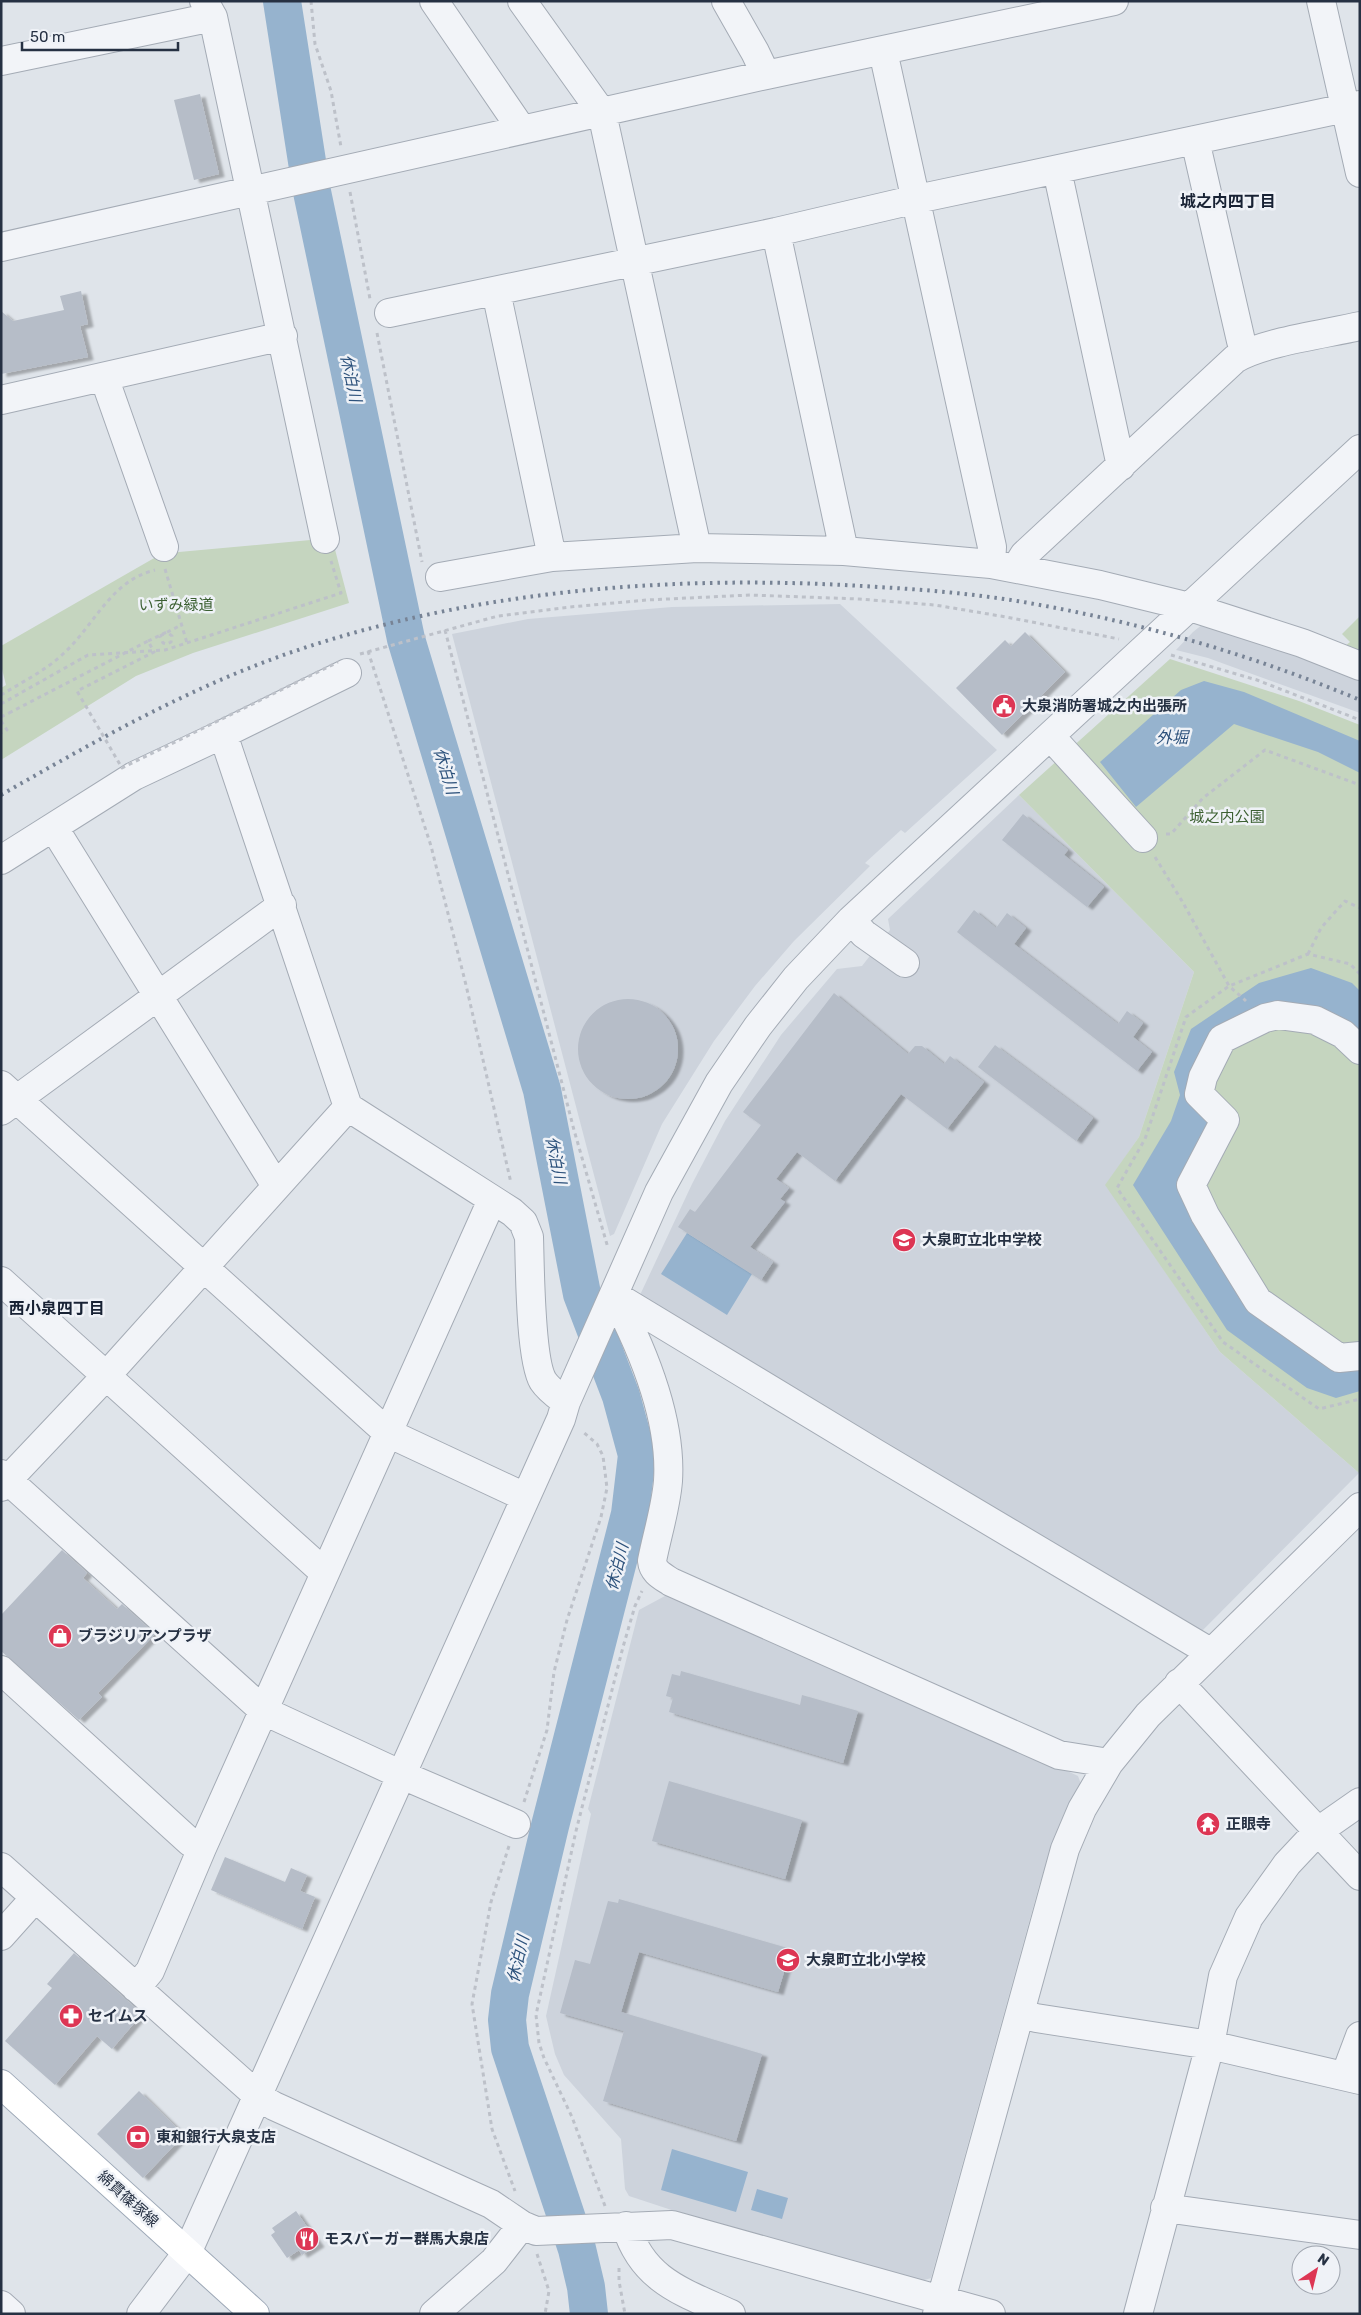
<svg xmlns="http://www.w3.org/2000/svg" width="1361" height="2315" viewBox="0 0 1361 2315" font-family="Rubik,'Noto Sans JP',sans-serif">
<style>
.built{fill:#cdd3dc}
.green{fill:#c5d5bf}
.water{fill:#96b3ce}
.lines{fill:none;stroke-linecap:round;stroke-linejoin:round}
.river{stroke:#96b3ce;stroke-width:38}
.building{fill:#b6bdc8;filter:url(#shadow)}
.minor-casing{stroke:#a4abb5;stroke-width:30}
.major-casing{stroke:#9da8b7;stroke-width:30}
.path{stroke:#bdc1c9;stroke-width:3;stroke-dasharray:4 4;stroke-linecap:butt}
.minor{stroke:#f2f4f8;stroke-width:28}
.major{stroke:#fff;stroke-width:28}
.rail{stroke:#778395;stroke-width:4;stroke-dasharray:2.5 5;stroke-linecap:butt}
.path-bridge{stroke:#bdc1c9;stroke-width:3;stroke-dasharray:4 4;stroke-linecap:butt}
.labels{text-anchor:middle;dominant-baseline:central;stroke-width:5;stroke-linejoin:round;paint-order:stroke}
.park-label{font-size:15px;fill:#3c6032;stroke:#eff2f7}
.poi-label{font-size:15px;font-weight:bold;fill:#263143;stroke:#eff2f7;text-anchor:start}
.street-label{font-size:15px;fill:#263143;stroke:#eff2f7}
.neighbourhood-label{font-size:16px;font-weight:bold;fill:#182234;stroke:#eff2f7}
.water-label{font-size:16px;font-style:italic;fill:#2c517b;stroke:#eff2f7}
</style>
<defs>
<filter id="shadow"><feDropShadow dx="5.5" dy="3" stdDeviation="1" flood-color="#0004"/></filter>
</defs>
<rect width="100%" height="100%" fill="#dfe4ea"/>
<!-- built -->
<path class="built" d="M840 604 997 750 905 833 901 830 865 863 870 866 794 941 755 986 714 1041 662 1124 614 1234 610 1236 452 634 528 619 672 607Z
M1208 620 1360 673V713L1208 658 1176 650 1193 632Z
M1019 795 1194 972 1139 1137 1106 1185 1220 1352 1359 1473 1199 1634 640 1295 692 1184 725 1121 781 1035 837 969 862 966 890 930 888 919Z
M676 1590 949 1715 1078 1776 1081 1784 1062 1821 1039 1886 931 2278 921 2281 702 2220 629 2196 625 2189 621 2139 564 2075 555 2054 546 2016 591 1814 588 1809 639 1610Z"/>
<!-- green -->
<path class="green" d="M332 538 349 603 193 653 136 676 1 760V688L6 685 1 665V646L156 557 179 552Z
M1360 616V659L1339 651 1350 642 1342 634Z
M1170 659 1299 701 1360 725 1359 1473 1220 1352 1105 1185 1139 1137 1194 972 1019 795Z"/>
<!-- water -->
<path class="water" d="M1204 681 1244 692 1360 741V773L1318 752 1234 724 1136 807 1100 762 1181 690Z
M1311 968 1352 983 1360 991V1038L1271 1009 1194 1076 1219 1122 1185 1185 1252 1306 1360 1364V1391L1336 1398 1307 1388 1227 1330 1133 1185 1171 1121 1180 1095 1174 1072 1191 1029 1259 983Z
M687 1233 752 1274 727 1315 661 1274Z
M672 2149 748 2172 736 2212 661 2190Z
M757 2189 788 2198 782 2219 751 2210Z"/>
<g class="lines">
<!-- river -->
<path class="river" d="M282 1 311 187 406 639 542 1090 582 1294 621 1396 637 1455 630 1514 550 1826 510 1994 507 2020 510 2048 577 2249 586 2287 589 2314"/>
</g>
<!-- building -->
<path class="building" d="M200 94 219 174 194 180 174 100Z
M81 291 88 324 80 326 88 357 1 374V311L13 321 64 310 60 296Z
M1025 632 1065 672 1002 735 956 688 1005 640 1011 646Z
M1023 814 1068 850 1064 855 1104 887 1087 907 1002 840Z
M974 910 996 928 1007 913 1026 928 1014 944 1118 1024 1127 1011 1143 1023 1133 1037 1152 1052 1137 1071 957 932Z
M834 993 908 1054 915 1046H922L944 1064 950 1056 984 1082 947 1129 901 1094 835 1181 797 1152 776 1179 789 1188 780 1199 785 1202 750 1247 773 1262 761 1280 678 1227 690 1209 695 1212 761 1125 743 1112Z
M578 1049a50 50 0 1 1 100 0a50 50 0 1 1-100 0Z
M995 1045 1093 1118 1076 1141 978 1067Z
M62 1550 87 1573 83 1578 117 1609 122 1604 155 1634 98 1693 102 1697 79 1720 1 1651V1615Z
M681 1671 800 1705 802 1695 858 1711 843 1763 669 1712 673 1698 666 1696 672 1674 680 1676Z
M669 1781 802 1820 785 1879 652 1841Z
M225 1857 285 1882 291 1868 307 1875 300 1891 315 1897 302 1929 211 1890Z
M619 1899 791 1949 778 1992 639 1952 621 2012 762 2054 736 2141 603 2101 624 2031 560 2013 575 1960 590 1964 608 1901 618 1903Z
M74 1953 142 2014 112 2049 97 2036 55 2085 5 2041 52 1988 47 1984Z
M139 2091 184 2135 143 2178 97 2134Z
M296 2211 319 2244 302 2255 299 2250 287 2258 271 2235 275 2232 272 2228Z"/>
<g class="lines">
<!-- minor casing -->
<g class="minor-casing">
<path id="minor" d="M204 1 213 17 325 539
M434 1 522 130
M522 1 602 113 697 548
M726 1 755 52 766 75
M1321 1 1360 173
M883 51 992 547 991 564
M1 61 213 17
M1195 140 1241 341 1246 352
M1057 170 1121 466
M776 232 844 551
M1 247 766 75 1114 1
M496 291 552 557
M389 313 776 232 917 199 1360 105
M104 377 164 547
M1 400 283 336
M1016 568 1024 555 1235 359C1263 342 1325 334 1360 326
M440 577 552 557 697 548 844 551 991 564 1100 585 1190 607 1302 643 1360 666
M223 734 347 673
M1051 737 1143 838
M54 828 276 1186
M1 860 134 776 223 734 348 1107 512 1212 523 1222 529 1237C530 1267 530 1359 543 1381 549 1390 558 1396 566 1402
M851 920 864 934 905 963
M1360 1050 1343 1034 1315 1020 1278 1015 1265 1018 1222 1039 1203 1077 1199 1094 1225 1120 1191 1185 1205 1215 1258 1301 1339 1358 1360 1356
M1 1085 388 1433 525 1497
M1 1111 282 905
M1 1281 316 1565 326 1570
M614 1295C643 1350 672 1419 668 1481 666 1507 657 1535 652 1561 653 1572 662 1576 671 1582L1059 1755 1109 1763
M614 1295 875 1453 1210 1652
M1 1474 264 1711 402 1775 516 1824
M1 1487 106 1376 348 1107
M1 1670 190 1842 202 1848
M1179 1683 1360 1876
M1 1867 259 2097 274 2106 491 2204 522 2225 536 2231 672 2225 991 2314
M1 1936 35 1898
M136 1988 150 1971 202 1848 492 1200
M1020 2013 1036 2018 1210 2045 1360 2080
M1345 2076 1360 2036
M1165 2208 1360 2235
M626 2226C643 2281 683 2292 731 2314
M1 2305 11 2314
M141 2314 187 2253 561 1419 566 1402 659 1192 719 1083 758 1026 796 978 851 920 1360 449
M434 2314 494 2261 522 2225
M937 2314 1065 1849 1082 1809 1109 1763 1148 1715 1360 1507
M1138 2314 1210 2045 1223 1976 1249 1917 1287 1864 1317 1832 1360 1802"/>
</g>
<!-- major casing -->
<g class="major-casing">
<path id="major" d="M1 2084 255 2314"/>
</g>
<!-- path -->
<path class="path" d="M311 1 315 44 331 91 341 147
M350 192 370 299
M377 333 422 562
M165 569 187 643
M445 630 574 1130 608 1248
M160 636 181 625
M368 651 431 846 466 985 511 1183
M360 654 498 616 570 607 647 600 750 595 859 599 935 605 1006 617 1119 639
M1171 655 1257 680 1360 720
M1 695C22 682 45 671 63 654 95 625 110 581 155 570
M1 704 88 655 165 650 341 593 331 561
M1 717 9 713
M1 721 7 730 1 733
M1166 834H1171L1203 798 1265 750 1360 785
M1155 857 1182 901 1229 986 1246 1001
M1308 954 1321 928 1345 901 1360 908
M1360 974 1350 964 1308 954 1229 986 1186 1017 1145 1139 1117 1188 1223 1342 1319 1409 1360 1399
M524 1802 547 1730 554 1672 567 1620 601 1517 607 1488 603 1456 597 1444 582 1431
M509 1846 491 1902 472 2004 492 2129 515 2191
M605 2206 572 2117 544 2058 539 2043 536 2015 576 1831 623 1647 635 1606 642 1591
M537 2254 549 2291 545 2314
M619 2268V2281L625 2314"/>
<!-- minor -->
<use href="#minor" class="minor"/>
<!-- major -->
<use href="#major" class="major"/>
<!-- rail -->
<path class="rail" d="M1 795C95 741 192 686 295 651 481 588 683 574 878 587 932 590 987 595 1040 605 1150 625 1257 657 1360 700"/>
<!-- path-bridge -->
<path class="path-bridge" d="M148 641 167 632 172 636 171 642 167 644 163 643 160 636
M9 713 148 641 154 652 77 691 122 768 338 662"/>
</g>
<!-- icons -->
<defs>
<g id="civic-disc" transform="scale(1.25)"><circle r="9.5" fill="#dd3654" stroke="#eff2f7"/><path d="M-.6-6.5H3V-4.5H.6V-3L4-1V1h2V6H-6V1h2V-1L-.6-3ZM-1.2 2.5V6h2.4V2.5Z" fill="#fff"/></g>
<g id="school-disc" transform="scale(1.25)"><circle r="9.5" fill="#dd3654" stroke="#eff2f7"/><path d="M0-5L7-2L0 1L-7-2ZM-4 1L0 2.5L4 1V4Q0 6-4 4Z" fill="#fff"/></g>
<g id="shop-disc" transform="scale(1.25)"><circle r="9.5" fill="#dd3654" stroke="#eff2f7"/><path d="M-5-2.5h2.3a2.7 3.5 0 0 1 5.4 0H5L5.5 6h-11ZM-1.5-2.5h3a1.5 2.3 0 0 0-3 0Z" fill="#fff"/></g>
<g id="temple-disc" transform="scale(1.25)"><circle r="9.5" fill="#dd3654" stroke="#eff2f7"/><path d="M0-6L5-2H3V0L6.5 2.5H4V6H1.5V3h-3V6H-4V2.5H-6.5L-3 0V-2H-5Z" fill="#fff"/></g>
<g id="pharmacy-disc" transform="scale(1.25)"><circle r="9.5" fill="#dd3654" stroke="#eff2f7"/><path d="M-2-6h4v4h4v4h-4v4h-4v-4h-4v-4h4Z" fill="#fff"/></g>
<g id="bank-disc" transform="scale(1.25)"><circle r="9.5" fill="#dd3654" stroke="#eff2f7"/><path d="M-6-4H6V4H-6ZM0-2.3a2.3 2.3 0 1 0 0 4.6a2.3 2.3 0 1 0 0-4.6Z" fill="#fff"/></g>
<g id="restaurant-disc" transform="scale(1.25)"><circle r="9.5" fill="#dd3654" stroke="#eff2f7"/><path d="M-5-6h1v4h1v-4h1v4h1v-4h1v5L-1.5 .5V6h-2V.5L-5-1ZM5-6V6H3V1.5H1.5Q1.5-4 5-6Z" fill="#fff"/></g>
</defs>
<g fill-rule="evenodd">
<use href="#civic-disc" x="1004" y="706"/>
<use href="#school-disc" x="904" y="1240"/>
<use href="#shop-disc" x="60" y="1636"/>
<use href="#temple-disc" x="1208" y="1824"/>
<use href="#school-disc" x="788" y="1960"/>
<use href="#pharmacy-disc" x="71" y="2016"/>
<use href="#bank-disc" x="138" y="2137"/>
<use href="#restaurant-disc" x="307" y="2239"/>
</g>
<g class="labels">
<!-- park labels -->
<g class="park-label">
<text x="176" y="605">いずみ緑道</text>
<text x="1227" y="817">城之内公園</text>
</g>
<!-- poi labels -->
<g class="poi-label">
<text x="1022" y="706">大泉消防署城之内出張所</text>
<text x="922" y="1240">大泉町立北中学校</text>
<text x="78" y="1636">ブラジリアンプラザ</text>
<text x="1226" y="1824">正眼寺</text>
<text x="806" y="1960">大泉町立北小学校</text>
<text x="88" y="2016">セイムス</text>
<text x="156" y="2137">東和銀行大泉支店</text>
<text x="324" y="2239">モスバーガー群馬大泉店</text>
</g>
<!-- street labels -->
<g class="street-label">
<text transform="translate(128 2199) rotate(42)">綿貫篠塚線</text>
</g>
<!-- neighbourhood labels -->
<g class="neighbourhood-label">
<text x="1228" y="201">城之内四丁目</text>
<text x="57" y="1308">西小泉四丁目</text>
</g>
<!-- water labels -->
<g class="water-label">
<text transform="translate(351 378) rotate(78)">休泊川</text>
<text x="1172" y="737">外堀</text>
<text transform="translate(446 771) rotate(73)">休泊川</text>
<text transform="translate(556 1160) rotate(79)">休泊川</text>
<text transform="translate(617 1567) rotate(-76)">休泊川</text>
<text transform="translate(518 1959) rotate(-77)">休泊川</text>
</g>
</g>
<!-- border -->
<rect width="1361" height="2315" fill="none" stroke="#263143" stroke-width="5"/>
<!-- north arrow -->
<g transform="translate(1316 2270) rotate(35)"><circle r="24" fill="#eff2f7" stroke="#9fa5af"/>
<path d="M0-4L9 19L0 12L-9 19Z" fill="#dd3654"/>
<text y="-8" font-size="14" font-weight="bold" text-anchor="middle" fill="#263143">N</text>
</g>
<!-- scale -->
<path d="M22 42v8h156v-8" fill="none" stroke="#263143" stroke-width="2.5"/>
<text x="30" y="42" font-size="15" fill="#263143" stroke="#eff2f7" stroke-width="4" paint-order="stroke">50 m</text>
</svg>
